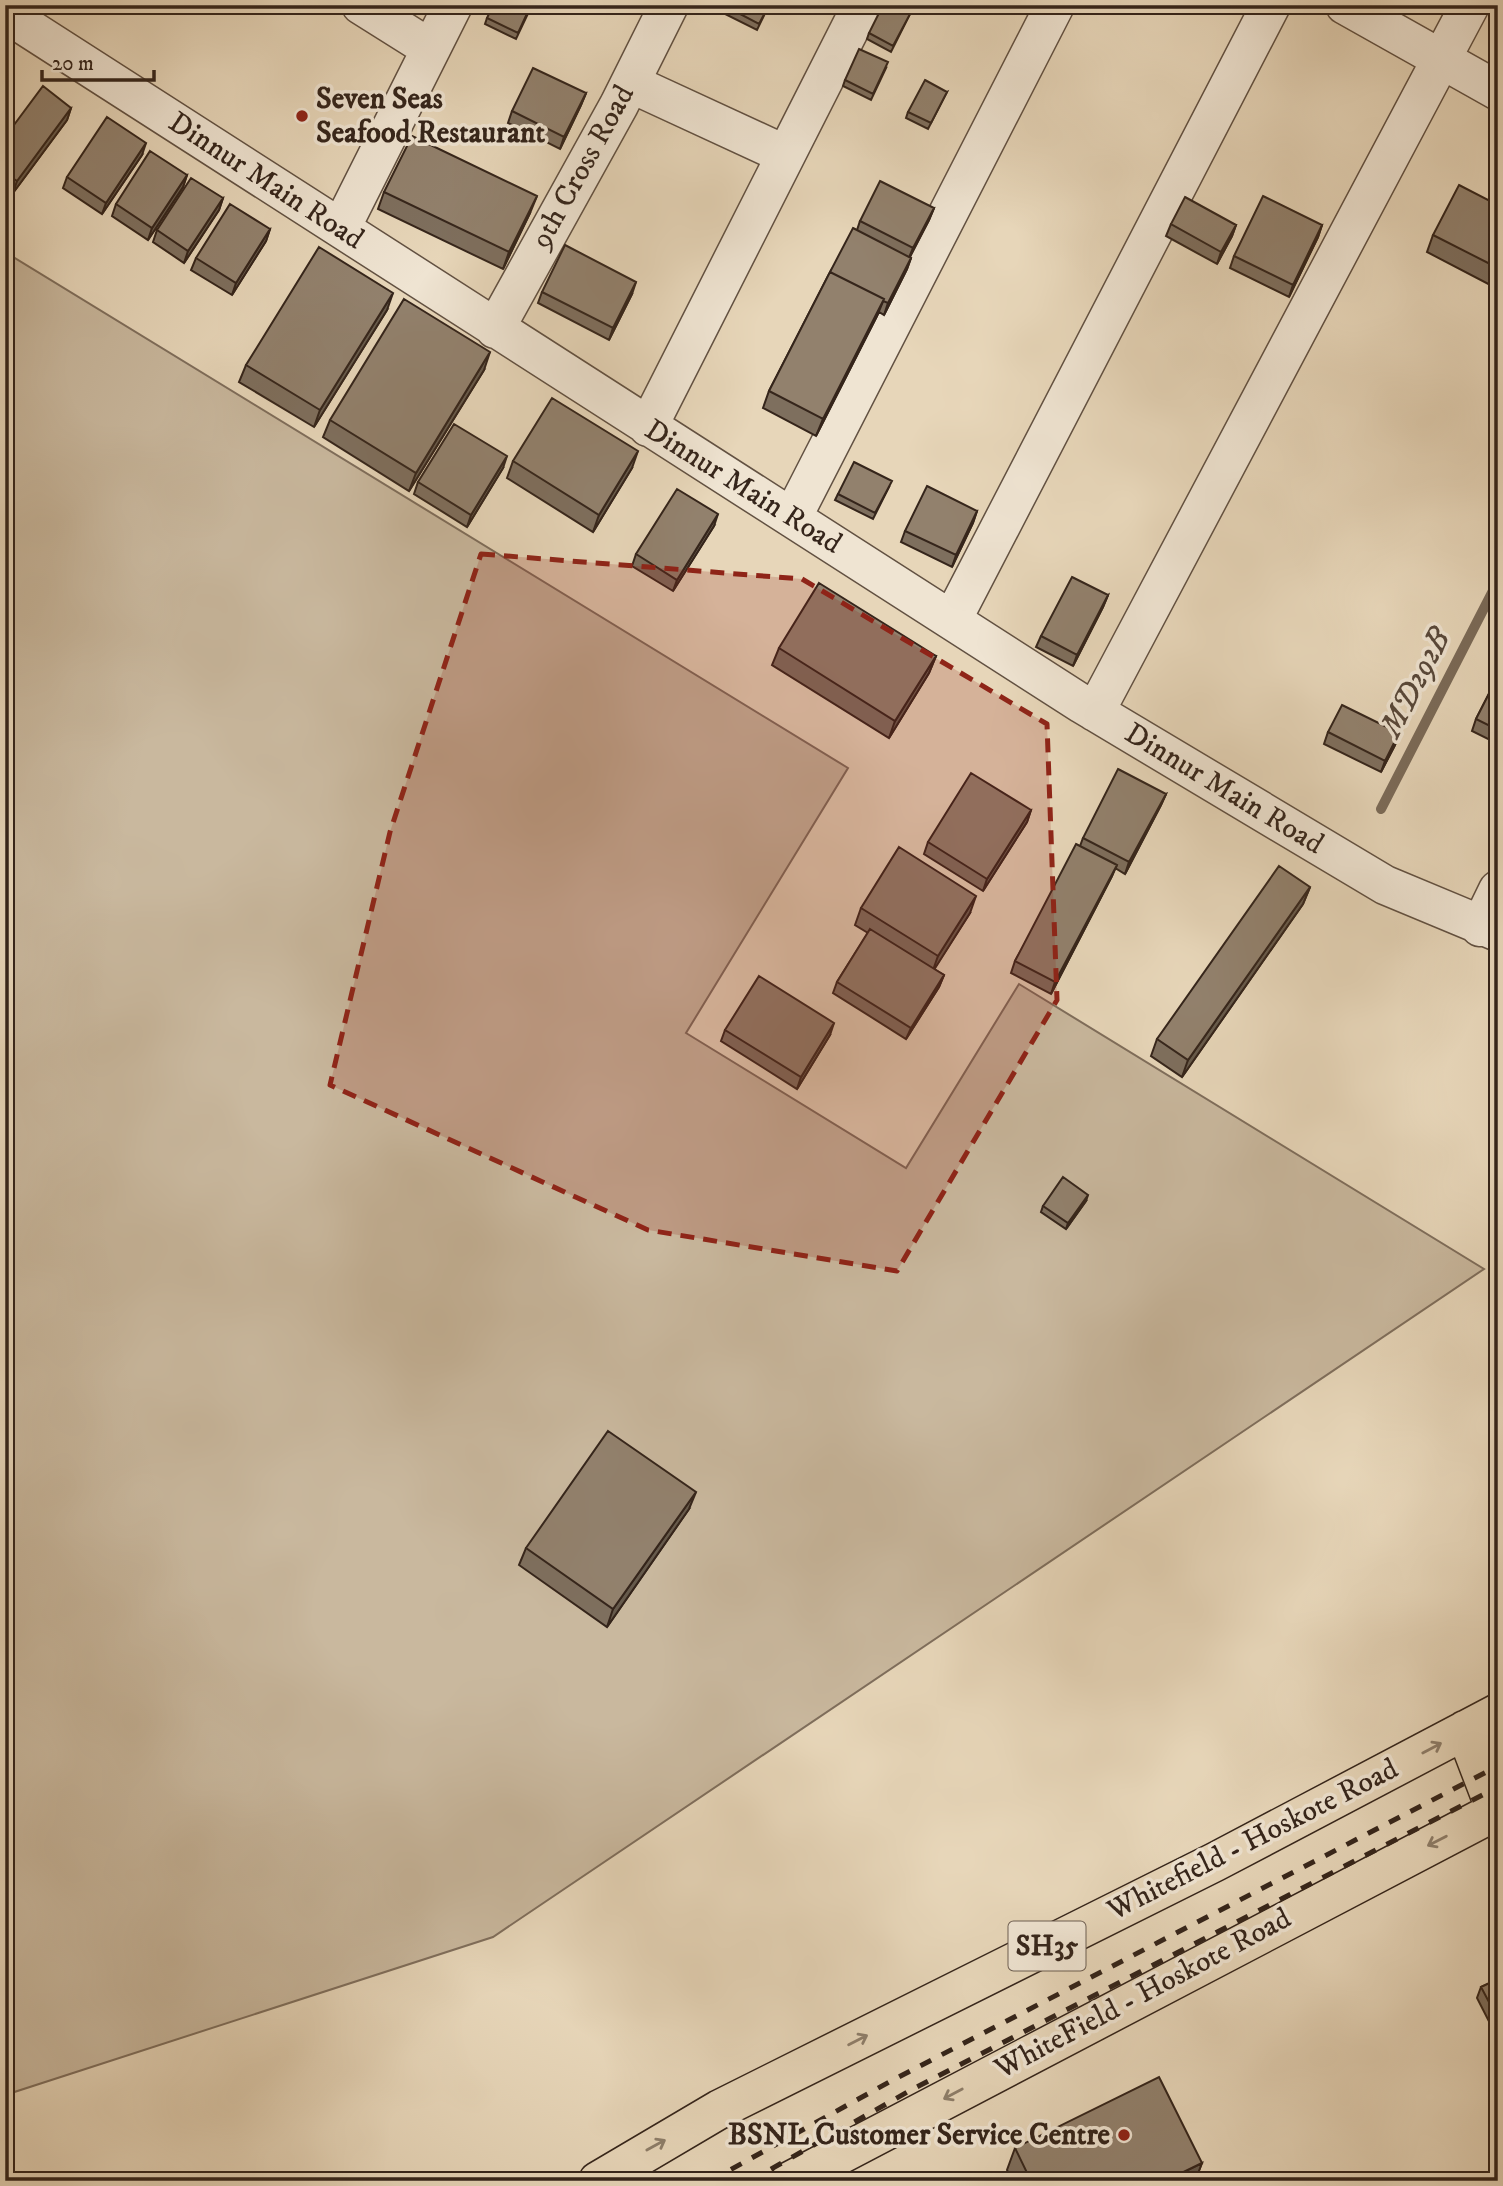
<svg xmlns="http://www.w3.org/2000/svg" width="1503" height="2186" viewBox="0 0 1503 2186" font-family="'IM FELL DW Pica',serif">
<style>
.green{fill:#c9b89e;stroke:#7f6e5c;stroke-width:2}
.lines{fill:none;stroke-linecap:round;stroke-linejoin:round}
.stream{stroke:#7b6b59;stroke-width:10}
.minor-casing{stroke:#625142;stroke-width:41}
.major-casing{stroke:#35251b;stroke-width:41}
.minor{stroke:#efe4d2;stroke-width:38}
.major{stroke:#e7d6b9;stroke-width:38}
.rail{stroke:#35251b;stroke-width:5;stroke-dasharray:12 12;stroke-linecap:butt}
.wall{fill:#7e6f5e;stroke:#35251b;stroke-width:2}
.shaded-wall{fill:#665a4c;stroke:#35251b;stroke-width:2}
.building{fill:#92816d;stroke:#35251b;stroke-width:2}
.oneway{stroke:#8e7e6a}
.marked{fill:#8f2418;fill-opacity:0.2;stroke:#8f2418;stroke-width:5;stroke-dasharray:14 9;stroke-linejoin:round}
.poi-dot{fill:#8f2418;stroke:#efe4d2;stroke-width:2.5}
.labels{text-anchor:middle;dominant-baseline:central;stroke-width:7;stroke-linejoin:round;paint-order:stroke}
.shield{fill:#efe4d2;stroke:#6d5e52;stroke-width:2}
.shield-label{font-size:28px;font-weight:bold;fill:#35251b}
.poi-label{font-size:30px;font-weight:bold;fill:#35251b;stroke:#efe4d2;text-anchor:start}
.street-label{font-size:30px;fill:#35251b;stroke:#efe4d2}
.water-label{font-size:32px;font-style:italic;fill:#58483a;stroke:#efe4d2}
</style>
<rect width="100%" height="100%" fill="#e7d6b9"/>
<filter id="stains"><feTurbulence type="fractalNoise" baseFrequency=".00286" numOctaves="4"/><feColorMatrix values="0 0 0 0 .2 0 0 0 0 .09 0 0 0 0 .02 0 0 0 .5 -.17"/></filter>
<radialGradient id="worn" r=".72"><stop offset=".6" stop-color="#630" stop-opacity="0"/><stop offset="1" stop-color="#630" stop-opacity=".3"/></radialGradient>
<!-- green -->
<path class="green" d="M5 252 848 768 686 1033 906 1168 1019 984 1484 1269 493 1937 5 2095Z"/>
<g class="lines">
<!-- stream -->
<path class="stream" d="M1381 809 1498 581"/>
<!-- minor casing -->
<g class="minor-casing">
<path id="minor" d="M361 5 431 49
M1345 5 1498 91
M5 13 1082 704 1385 885 1498 932
M630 83 786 155
M341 228 453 5
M495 329 619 105 669 5
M648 427 862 5
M792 518 1055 5
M952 620 1271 5
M1095 712 1470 5
M1480 927 1498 890"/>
</g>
<!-- major casing -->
<g class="major-casing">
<path id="major" d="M1465 1730 1496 1811
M598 2181 720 2109 1215 1862 1498 1713
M790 2181 1498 1810"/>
</g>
<!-- minor -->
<use href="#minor" class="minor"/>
<!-- major -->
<use href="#major" class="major"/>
<!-- rail -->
<path class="rail" d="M710 2181 891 2081 1498 1766
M750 2181 911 2090 1498 1787"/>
</g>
<!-- wall -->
<path class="wall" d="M532 5 516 39 485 24 487 18Z
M723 5H769L757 30 721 12Z
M910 14 891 52 867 39 869 33Z
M886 68 871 100 843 86 845 80Z
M947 92 928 129 906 118 908 112Z
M586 93 581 105 560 149 508 123 512 111Z
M71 108 67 120 13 193 5 188V137Z
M142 155 102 214 63 188 67 177Z
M187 175 183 187 148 240 112 216 116 204Z
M384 192 530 213 503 269 378 209Z
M223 198 219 210 184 263 153 242 157 230Z
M1498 205V289L1427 252 1433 235Z
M934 208 929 220 910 257 911 258 907 269 884 315 879 312 816 436 763 408 769 391 830 272 857 230 860 221Z
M1171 224 1236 225 1232 236 1217 264 1166 236Z
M1322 225 1318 237 1289 297 1230 268 1234 256Z
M270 229 266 241 232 295 191 270 196 258Z
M542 292 632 294 609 340 538 303Z
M387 310 314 427 239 382 246 365Z
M484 370 409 491 323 437 330 420Z
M513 461 632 468 593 532 507 478Z
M503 468 467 527 414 494 418 482Z
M889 487 873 519 835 500 838 494Z
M977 511 973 523 952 567 901 542 905 531Z
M714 526 673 591 632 566 636 554Z
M1108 595 1103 607 1073 666 1036 647 1041 636Z
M779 648 936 656 929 673 889 738 772 665Z
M1498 676V744L1472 731 1476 719Z
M1328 732 1399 733 1395 745 1381 772 1324 744Z
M1166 794 1161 805 1125 874 1115 868 1112 876 1051 994 1011 973 1015 961 1080 846 1083 838Z
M1031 810 1027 822 983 891 924 854 928 842Z
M1310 887 1303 904 1182 1077 1151 1056 1157 1039Z
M861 908 970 913 934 969 944 975 939 987 906 1039 833 993 837 982 868 933 855 925Z
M725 1030 830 1035 797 1089 721 1041Z
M1086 1201 1066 1229 1041 1212 1043 1206Z
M689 1509 607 1627 519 1565 526 1548Z
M1498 1979V2039L1477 1998 1481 1987Z
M1015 2148 1202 2163 1195 2181H1012L1007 2170Z"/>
<!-- shaded-wall -->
<path class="shaded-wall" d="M586 93 581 105 560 149 564 137Z
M71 108 67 120 13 193 17 181Z
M146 143 142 155 102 214 106 203Z
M187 175 183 187 148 240 152 228Z
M537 196 530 213 503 269 509 252Z
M223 198 219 210 184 263 188 251Z
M934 208 929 220 908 260 913 248Z
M1236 225 1232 236 1217 264 1221 252Z
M1322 225 1318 237 1289 297 1293 285Z
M270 229 266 241 232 295 236 283Z
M911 258 907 269 884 315 888 303Z
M636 282 632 294 609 340 613 328Z
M393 293 387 310 314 427 320 410Z
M884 299 877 316 816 436 823 419Z
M490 352 484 370 409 491 416 473Z
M638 451 632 468 593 532 599 515Z
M507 456 503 468 467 527 471 515Z
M977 511 973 523 952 567 956 555Z
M718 514 714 526 673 591 677 580Z
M1108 595 1103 607 1073 666 1077 655Z
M936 656 929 673 889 738 895 721Z
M1399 733 1395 745 1381 772 1385 761Z
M1166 794 1161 805 1125 874 1129 862Z
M1031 810 1027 822 983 891 987 879Z
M1117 865 1112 876 1051 994 1055 982Z
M1310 887 1303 904 1182 1077 1188 1060Z
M976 896 970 913 932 973 938 956Z
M944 975 939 987 906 1039 911 1028Z
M834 1023 830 1035 797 1089 801 1077Z
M1088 1195 1086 1201 1066 1229 1068 1223Z
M696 1492 689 1509 607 1627 613 1609Z
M1202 2163 1195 2181H1165Z"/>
<!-- building -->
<path class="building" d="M493 5H531L518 33 487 18Z
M723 5H769L759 24Z
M883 5H893L910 14 893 46 869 33Z
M859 49 888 62 873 94 845 80Z
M533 68 586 93 564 137 512 111Z
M925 80 947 92 931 123 908 112Z
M43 86 71 108 17 181 5 173V137Z
M107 117 146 143 106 203 67 177Z
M412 136 537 196 509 252 384 192Z
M150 151 187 175 152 228 116 204Z
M191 178 223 198 188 251 157 230Z
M880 181 934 208 913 248 860 221Z
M1459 185 1498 205V268L1433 235Z
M1263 196 1322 225 1293 285 1234 256Z
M1185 197 1236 225 1221 252 1171 224Z
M230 204 270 229 236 283 196 258Z
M853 228 911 258 888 303 883 301 884 299 830 272Z
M565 245 636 282 613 328 542 292Z
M319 247 393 293 320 410 246 365Z
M830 272 884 299 823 419 769 391Z
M404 299 490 352 416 473 330 420Z
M552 398 638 451 599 515 513 461Z
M454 424 507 456 471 515 418 482Z
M854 462 892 481 875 513 838 494Z
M927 486 977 511 956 555 905 531Z
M677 489 718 514 677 580 636 554Z
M1072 577 1108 595 1077 655 1041 636Z
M819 583 936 656 895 721 779 648Z
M1498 676V730L1476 719Z
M1342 705 1399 733 1385 761 1328 732Z
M1118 769 1166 794 1129 862 1083 838Z
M971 773 1031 810 987 879 928 842Z
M1076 844 1117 865 1055 982 1015 961Z
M899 847 976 896 938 956 861 908Z
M1279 866 1310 887 1188 1060 1157 1039Z
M870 929 944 975 911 1028 837 982Z
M759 976 834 1023 801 1077 725 1030Z
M1063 1177 1088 1195 1068 1223 1043 1206Z
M608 1431 696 1492 613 1609 526 1548Z
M1498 1979V2019L1481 1987Z
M1159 2077 1202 2163 1165 2181H1031L1015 2148Z"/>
<!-- one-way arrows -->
<defs><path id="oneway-shaft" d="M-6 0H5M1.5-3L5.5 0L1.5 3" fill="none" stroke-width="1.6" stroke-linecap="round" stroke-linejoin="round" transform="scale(1.75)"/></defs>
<g class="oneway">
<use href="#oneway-shaft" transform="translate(1432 1748) rotate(-28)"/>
<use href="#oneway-shaft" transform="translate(1437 1841) rotate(153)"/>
<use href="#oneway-shaft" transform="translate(858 2040) rotate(-27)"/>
<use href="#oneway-shaft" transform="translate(953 2094) rotate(152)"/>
<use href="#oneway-shaft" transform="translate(656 2145) rotate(-29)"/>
</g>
<!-- marked area -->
<path class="marked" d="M481 554 802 579 1047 724 1057 1000 897 1271 648 1230 330 1085 390 832Z"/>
<!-- markers -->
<g class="poi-dot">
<circle cx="302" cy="116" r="7"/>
<circle cx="1124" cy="2135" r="7"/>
</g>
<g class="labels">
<!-- shield labels -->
<rect class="shield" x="1008.5" y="1921.5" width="77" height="49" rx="5"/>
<g class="shield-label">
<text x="1047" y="1946">SH35</text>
</g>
<!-- poi labels -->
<g class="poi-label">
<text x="316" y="99">Seven Seas<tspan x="316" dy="34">Seafood Restaurant</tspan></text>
<text x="1110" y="2135" text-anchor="end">BSNL Customer Service Centre</text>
</g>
<!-- street labels -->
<g class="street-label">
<text transform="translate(583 167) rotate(-61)">9th Cross Road</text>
<text transform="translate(266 181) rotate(33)">Dinnur Main Road</text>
<text transform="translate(743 487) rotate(32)">Dinnur Main Road</text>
<text transform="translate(1224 789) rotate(31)">Dinnur Main Road</text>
<text transform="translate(1253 1840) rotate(-27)">Whitefield - Hoskote Road</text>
<text transform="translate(1143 1994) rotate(-28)">WhiteField - Hoskote Road</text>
</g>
<!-- water labels -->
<g class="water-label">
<text transform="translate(1416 683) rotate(-63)">MD292B</text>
</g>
</g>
<!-- margin -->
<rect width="1503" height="2186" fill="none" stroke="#e7d6b9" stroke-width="28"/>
<rect x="7" y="7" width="1489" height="2172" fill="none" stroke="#35251b" stroke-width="3.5"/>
<rect x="14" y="14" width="1475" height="2158" fill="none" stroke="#35251b" stroke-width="2"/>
<!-- scale -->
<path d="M42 70v10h112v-10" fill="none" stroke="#35251b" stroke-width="3.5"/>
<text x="52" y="70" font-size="21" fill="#35251b" stroke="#efe4d2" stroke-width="5" paint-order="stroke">20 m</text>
<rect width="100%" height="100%" filter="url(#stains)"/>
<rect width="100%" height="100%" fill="url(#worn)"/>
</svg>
